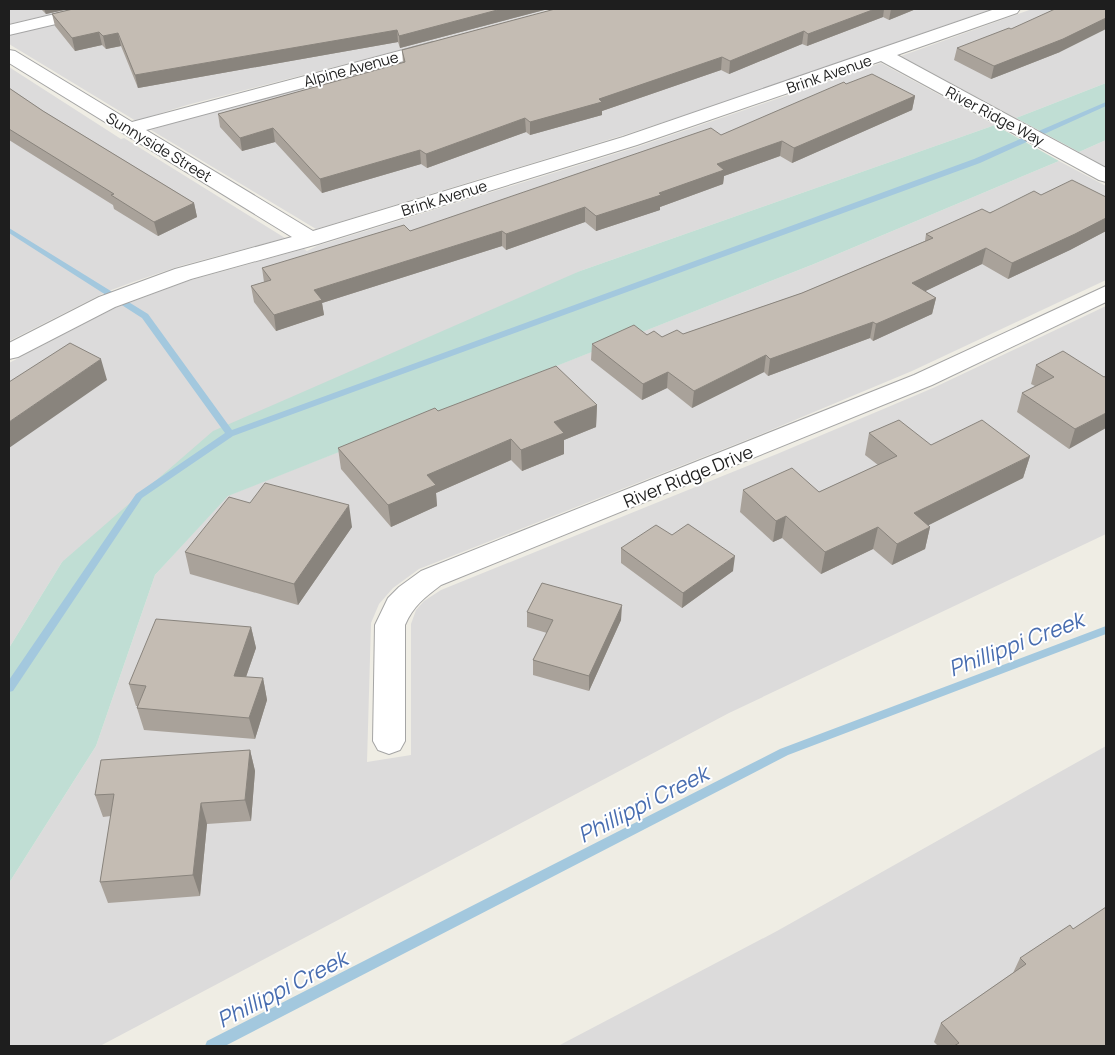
<svg xmlns="http://www.w3.org/2000/svg" width="1115" height="1055" viewBox="0 0 1115 1055" font-family="Manrope,sans-serif">
<style>
.residential{fill:#dcdbdb}
.wetland{fill:#c0ded4}
.lines{fill:none;stroke-linecap:round;stroke-linejoin:round}
.stream{fill:#a3c8de;fill-rule:evenodd}
.minor-casing{stroke:#a5a5a5;stroke-width:2}
.minor{fill:#fff;fill-rule:evenodd}
.wall{fill:#a9a29a}
.shaded-wall{fill:#89847d}
.building{fill:#c4bcb3;stroke:#89847d}
.labels{text-anchor:middle;dominant-baseline:central;stroke-width:4;stroke-linejoin:round;paint-order:stroke}
.far-street-label{font-size:15px;fill:#1e1e1e;stroke:#fff}
.street-label{font-size:18px;fill:#1e1e1e;stroke:#fff}
.near-water-label{font-size:22px;font-style:italic;fill:#486db0;stroke:#fff}
</style>
<rect width="100%" height="100%" fill="#efede4"/>
<!-- residential -->
<path class="residential" d="M9 9H75L9 24Z
M120 9H552L493 26 187 105 136 121 9 44V35Z
M592 9H992L740 97 624 135 316 229 151 130 195 116 504 35Z
M1032 9H1106V83L1016 118 901 56Z
M881 63 995 125 580 271 62 562 9 648V363L115 308 188 281 304 249 307 251 317 246 637 147Z
M9 67 121 139 124 138 285 238 180 266 133 282 106 292 9 341Z
M1106 140V167L1079 152Z
M1059 161 1106 186V280L912 371 759 435 419 569 393 588 379 604 371 623 367 762 411 755V624L416 610 424 601 441 590 777 454 933 388 1106 306V534L729 713 100 1046H9V883L96 746 155 575 227 496 814 264Z
M1106 746V1046H558L777 931Z"/>
<!-- wetland -->
<path class="wetland" d="M1106 83V140L1079 152 1016 118Z
M995 125 1059 161 814 264 228 496 155 575 96 746 9 883V648L62 562 213 431 580 271Z"/>
<g class="lines">
<!-- stream -->
<path class="stream" d="M1106 102V106L980 163 233 436 142 498 13 691 9 692V680L136 494 225 433 142 318 9 233V228L148 314 232 430 974 159Z
M1106 626V634L788 755 225 1046H205L207 1041 780 749Z"/>
<!-- minor casing -->
<g class="minor-casing">
<path id="minor" d="M76 9H106L103 13 9 35V25Z
M995 9H1020L1017 13 897 55 1106 168V182L1099 180 881 61 637 145 318 244 191 279 115 307 18 357 9 359V343L99 297 175 269 292 237 9 63V50L15 51 132 122 433 42H445L448 46 445 50 146 130 313 231 623 137Z
M1106 286V302L932 385 441 585C425 597 413 606 405 625V741L400 750 389 754 378 750 373 741 375 625 388 598 399 587 421 571 914 375Z"/>
</g>
<!-- minor -->
<use href="#minor" class="minor"/>
</g>
<!-- wall -->
<path class="wall" d="M41 9H69L46 14Z
M548 9 400 48 398 42 138 88 121 46 106 49 102 45 75 51 55 26 52 14Z
M555 9H916L889 20 883 17 807 46 802 44 729 74 721 70 602 111V115L530 135 526 132 427 168 421 164 322 193 275 142 242 151 220 127 218 114 403 63 402 50Z
M957 48 1060 52 991 79 954 60Z
M846 84 915 96 912 110 792 163 780 156 724 176 723 184 660 207V210L596 231 585 222 506 250 502 246 322 303 324 315 276 331 254 302 251 286 264 282 262 268 410 231 721 135Z
M9 88 43 111 194 203 197 217 158 236 114 209 113 205 9 140Z
M1041 195 1106 197V231L1070 250 1008 279 982 264 925 291 936 298 932 314 873 341 870 338 768 376 764 372 692 408 667 388 642 400 591 360 592 344 647 335 662 337 683 334 802 293 925 241 926 234Z
M1036 365 1104 377 1069 449 1017 412 1022 393 1035 386 1031 384Z
M597 405 596 427 564 440V454L522 471 511 460 436 493 437 506 391 527 341 469 338 448 438 411Z
M869 433 931 445 1030 456 1023 478 928 525 930 527 925 549 892 565 873 549 821 574 782 538 773 542 740 512 743 490 819 492 878 465 865 455Z
M250 503 352 527 298 605 190 574 185 552Z
M672 535 733 571 682 608 621 563V548Z
M527 612 621 620 589 691 533 675V660L547 633 527 627Z
M251 627 256 648 246 677 263 678 267 700 255 739 144 730 137 708 138 706H136L129 684Z
M250 750 255 771 251 821 207 824 200 896 108 903 100 882 111 816 103 817 95 795Z
M1020 958 1106 1046H938L934 1042 941 1023 1013 973Z"/>
<!-- shaded-wall -->
<path class="shaded-wall" d="M44 9H69L46 14Z
M501 9H548L400 48 399 36Z
M875 9H884L883 17 807 46 808 34Z
M891 9H916L889 20Z
M1106 18V29L1060 52 991 79 994 66Z
M397 30 398 42 138 88 135 75Z
M804 31 802 44 729 74 730 61Z
M99 32 102 45 75 51 72 38Z
M118 33 121 46 106 49 103 36Z
M722 57 721 70 602 111V115L530 135V122Z
M915 96 912 110 792 163 794 148Z
M525 118 526 132 427 168 426 154Z
M273 128 275 142 242 151 240 138Z
M782 141 780 156 724 176 723 184 660 207V210L596 231V216L659 193 717 164Z
M420 150 421 164 322 193 320 179Z
M194 203 197 217 158 236 154 222Z
M585 207V222L506 250V234Z
M1106 218V231L1070 250 1008 279 1012 263Z
M502 231V246L322 303 324 315 276 331 274 315 314 290Z
M986 248 982 264 909 299 912 283Z
M936 298 932 314 873 341 876 324Z
M873 322 870 338 768 376 770 359Z
M766 355 764 372 692 408 694 391Z
M101 359 107 380 9 448V422Z
M668 372 667 388 642 400 643 384Z
M597 405 596 427 564 440V454L522 471 521 450 554 422Z
M1106 413V428L1069 449 1075 429Z
M511 439V460L436 493 437 506 391 527 388 505 427 475Z
M1030 456 1023 478 909 535 914 513Z
M349 505 352 527 298 605 294 584Z
M786 516 782 538 773 542 776 521Z
M878 527 873 549 821 574 825 552Z
M930 527 925 549 892 565 897 544Z
M735 556 733 571 682 608 683 593Z
M622 605 621 620 589 691V676Z
M251 627 256 648 239 697 234 676Z
M263 678 267 700 255 739 249 718Z
M250 750 255 771 251 821 245 800Z
M201 803 207 824 200 896 193 875Z"/>
<!-- building -->
<path class="building" d="M73 9H501L399 36 397 30 135 75 118 33 103 36 99 32 72 38 52 14Z
M555 9H875L808 34 804 31 730 61 722 57 599 99 602 102 530 122 525 118 426 154 420 150 320 179 273 128 240 138 218 114 405 62 402 50Z
M1055 9H1106V18L1063 39 994 66 957 48 1009 28 1011 29Z
M872 74 915 96 794 148 782 141 717 164 724 170 659 193 661 195 596 216 585 207 506 234 502 231 314 290 322 300 274 315 251 286 271 280 262 268 404 225 410 231 711 128 721 135 844 82 846 84Z
M9 88 43 111 194 203 154 222 111 195 114 194 9 129Z
M1072 180 1106 197V218L1075 234 1012 263 986 248 912 283 936 298 876 324 873 322 770 359 766 355 694 391 668 372 643 384 592 344 634 325 647 335 654 331 662 337 677 330 683 334 802 293 933 238 926 234 982 209 990 213 1034 191 1041 195Z
M70 343 101 359 9 422V382Z
M1063 351 1104 377 1106 376V413L1075 429 1022 393 1054 377 1036 365Z
M556 366 597 405 554 422 564 433 521 450 511 439 427 475 436 485 388 505 338 448 435 408 438 411Z
M899 420 931 445 982 420 1030 456 914 513 930 527 897 544 878 527 825 552 786 516 776 521 743 490 792 468 819 492 897 456 869 433Z
M265 483 349 505 294 584 185 552 229 497 250 503Z
M688 524 735 556 683 593 621 548 656 525 672 535Z
M542 583 622 605 589 676 533 660 553 620 527 612Z
M156 619 251 627 234 676 263 678 249 718 137 708 146 686 129 684Z
M250 750 245 800 201 803 193 875 100 882 114 794 95 795 101 760Z
M1106 907V1046H954L959 1043 941 1023 1026 964 1020 958 1070 925 1073 929Z"/>
<g class="labels">
<!-- far-street labels -->
<g class="far-street-label">
<text transform="translate(351 69) rotate(-15)">Alpine Avenue</text>
<text transform="translate(829 74) rotate(-19)">Brink Avenue</text>
<text transform="translate(995 116) rotate(28)">River Ridge Way</text>
<text transform="translate(159 147) rotate(31)">Sunnyside Street</text>
<text transform="translate(444 198) rotate(-17)">Brink Avenue</text>
</g>
<!-- street labels -->
<g class="street-label">
<text transform="translate(688 476) rotate(-22)">River Ridge Drive</text>
</g>
<!-- near-water labels -->
<g class="near-water-label">
<text transform="translate(1016 644) rotate(-21)">Phillippi Creek</text>
<text transform="translate(643 804) rotate(-27)">Phillippi Creek</text>
<text transform="translate(282 989) rotate(-27)">Phillippi Creek</text>
</g>
</g>
<!-- border -->
<rect width="1115" height="1055" fill="none" stroke="#1e1e1e" stroke-width="20"/>
</svg>
